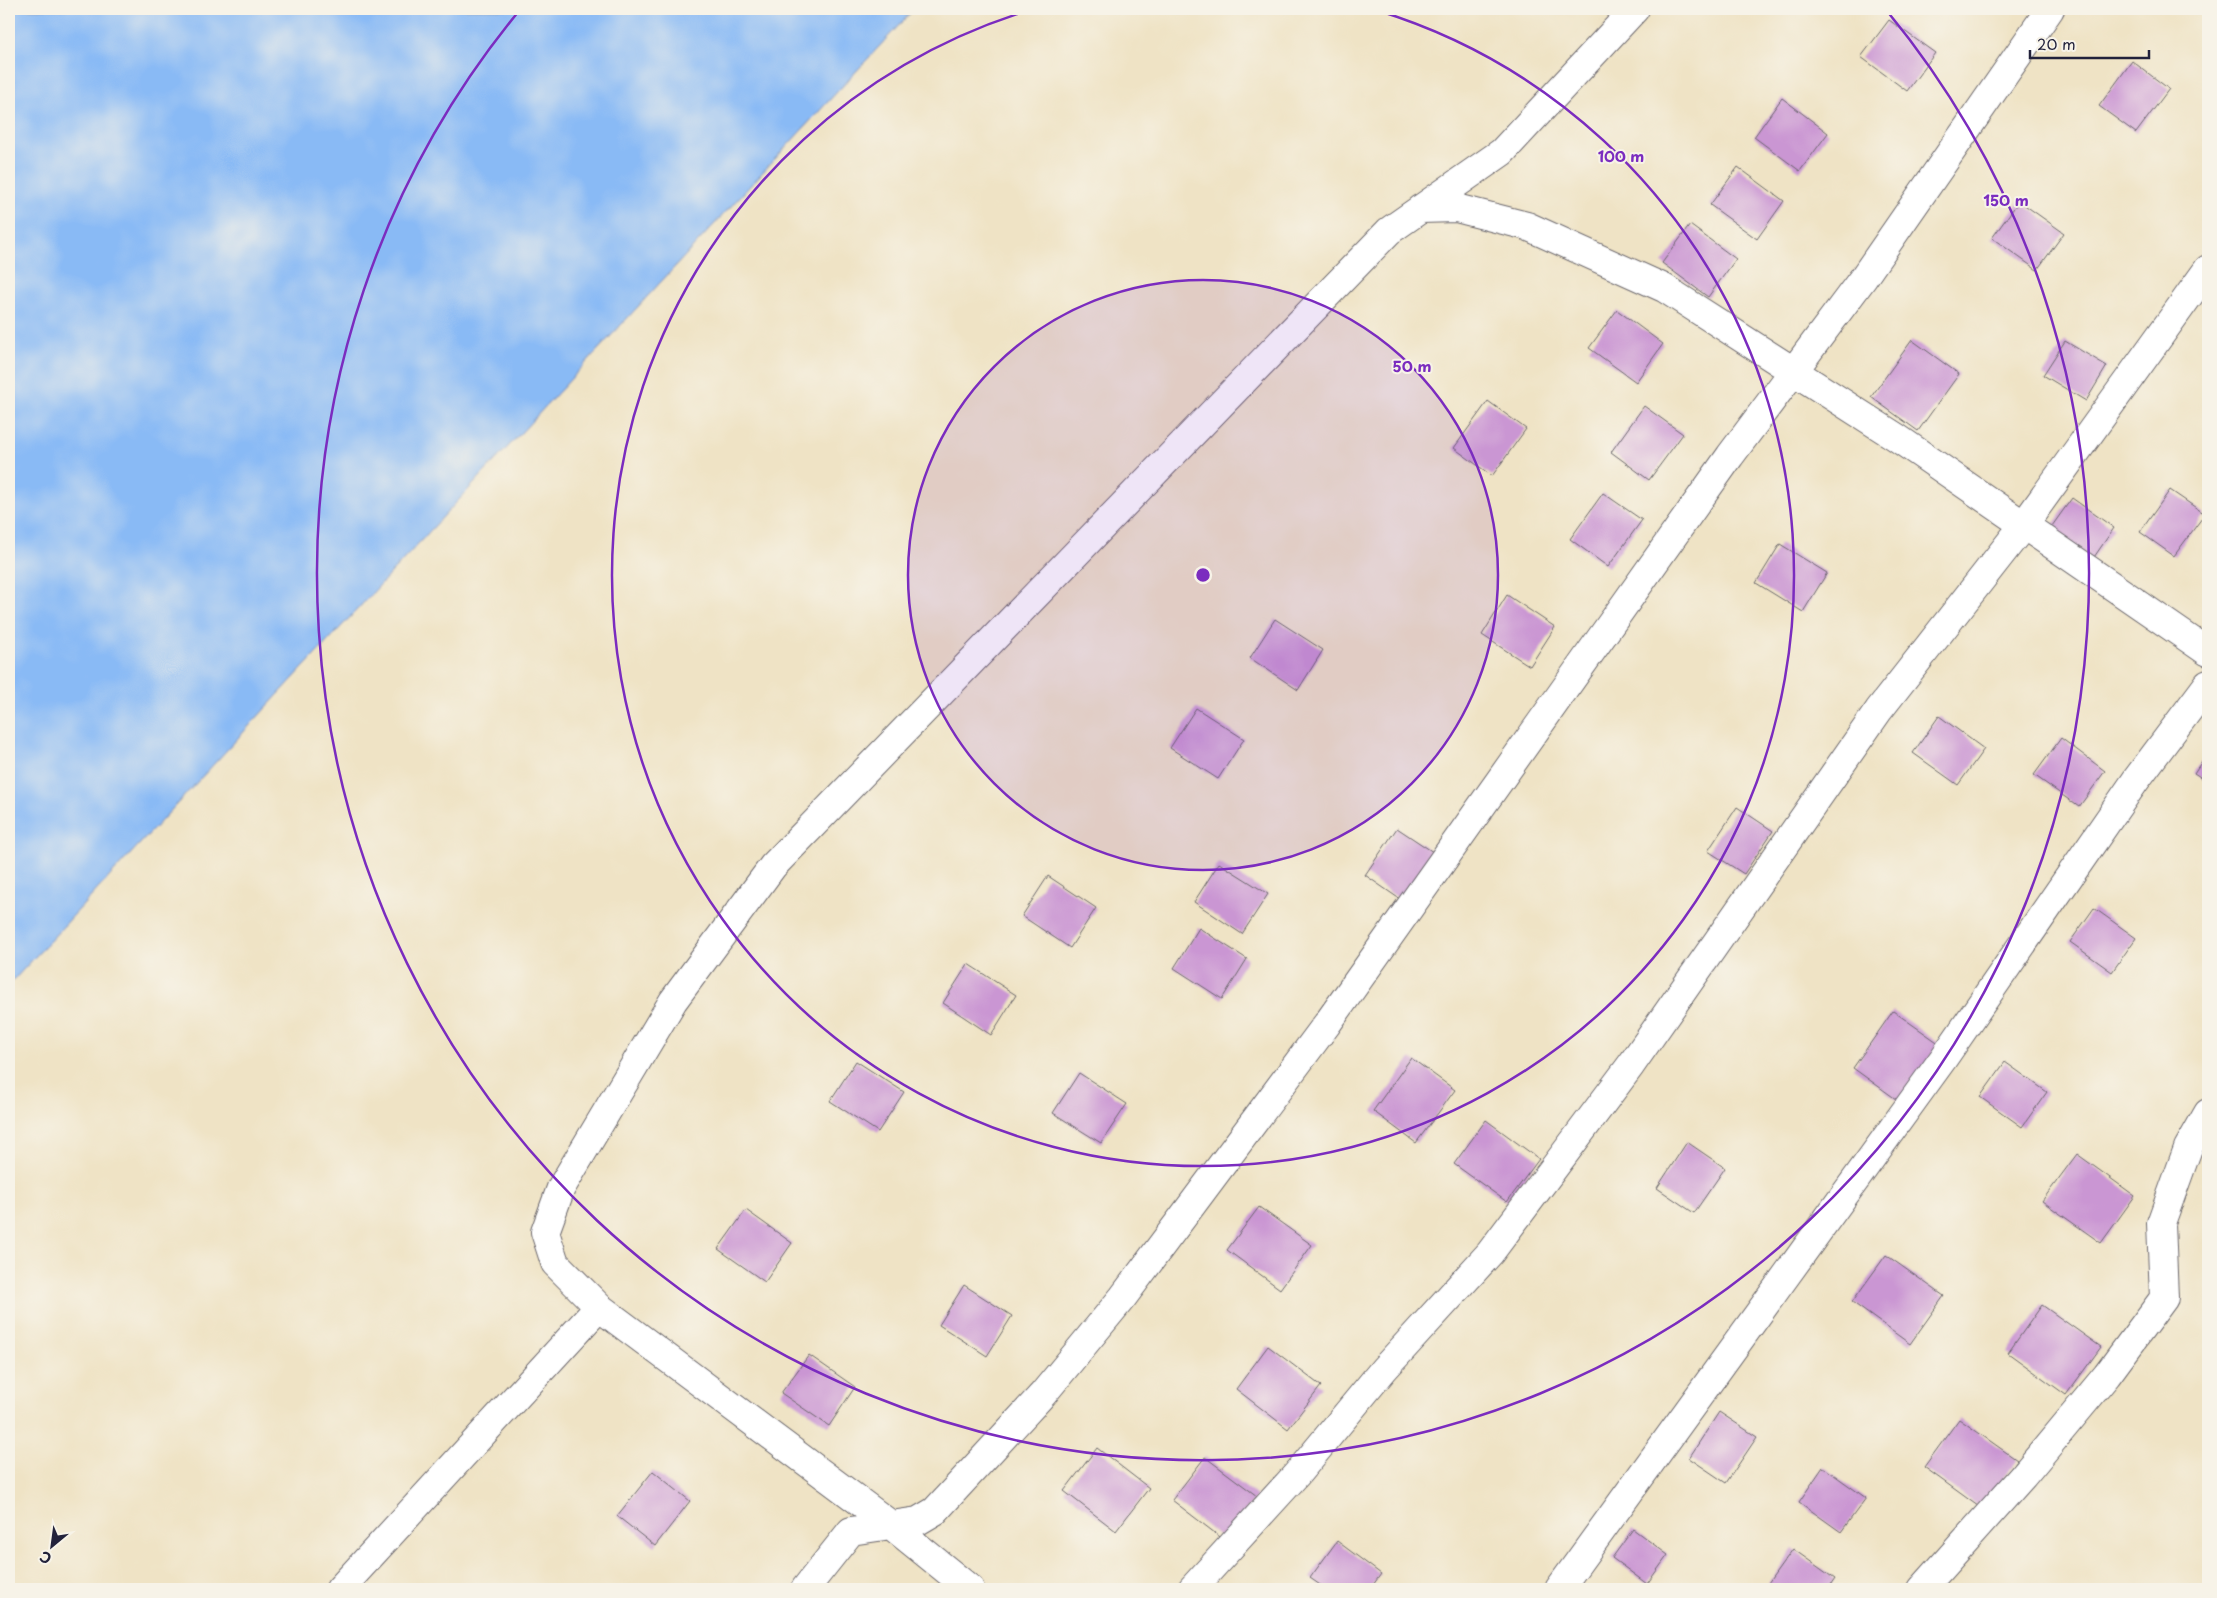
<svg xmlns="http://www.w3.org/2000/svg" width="2217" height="1598" viewBox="0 0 2217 1598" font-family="'Playpen Sans',sans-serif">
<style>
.water{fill:#89baf5;stroke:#566e98}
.building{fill:#ca96d3}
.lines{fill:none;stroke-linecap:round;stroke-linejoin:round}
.minor-casing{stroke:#6a666b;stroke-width:30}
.minor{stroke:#fff;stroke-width:28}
.ring{fill:none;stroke:#7b2cbf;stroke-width:2.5}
.centre{fill:#7b2cbf;stroke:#f7f3e8;stroke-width:2.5}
.ring-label{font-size:15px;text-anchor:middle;font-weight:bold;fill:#7b2cbf;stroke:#f7f3e8;stroke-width:4;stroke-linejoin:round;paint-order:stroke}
</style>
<rect width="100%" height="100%" fill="#f7f3e8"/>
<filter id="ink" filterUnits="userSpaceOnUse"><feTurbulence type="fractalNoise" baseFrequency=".02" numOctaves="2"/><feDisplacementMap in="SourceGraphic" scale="10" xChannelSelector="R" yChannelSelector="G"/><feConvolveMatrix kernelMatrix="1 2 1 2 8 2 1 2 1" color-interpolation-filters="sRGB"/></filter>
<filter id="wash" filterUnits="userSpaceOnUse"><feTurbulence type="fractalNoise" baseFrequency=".0096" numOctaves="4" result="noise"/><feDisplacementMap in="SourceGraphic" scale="20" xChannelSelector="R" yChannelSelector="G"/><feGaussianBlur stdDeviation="1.12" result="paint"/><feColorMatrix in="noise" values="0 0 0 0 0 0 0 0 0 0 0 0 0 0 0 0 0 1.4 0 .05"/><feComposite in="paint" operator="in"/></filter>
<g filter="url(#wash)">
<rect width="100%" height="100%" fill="#efe3c5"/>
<!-- water -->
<path class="water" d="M9 9H914L9 985Z"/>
<g id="blocks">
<!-- building -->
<path class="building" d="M1889 20 1935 53 1907 91 1861 57Z
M2132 61 2169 89 2136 133 2099 106Z
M1782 98 1828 133 1800 171 1754 137Z
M1738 167 1784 201 1757 239 1710 205Z
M2019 201 2064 233 2037 270 1992 238Z
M1690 225 1736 259 1708 297 1662 263Z
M1617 310 1663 344 1636 382 1589 348Z
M1912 340 1959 374 1918 431 1871 397Z
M2065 341 2107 366 2086 401 2043 375Z
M1488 401 1526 429 1492 476 1454 448Z
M1644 406 1683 434 1649 480 1611 452Z
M2170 490 2205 514 2174 556 2140 532Z
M1603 493 1642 520 1608 567 1570 539Z
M2072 498 2114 528 2090 563 2047 533Z
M1780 544 1827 573 1803 612 1756 583Z
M1507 595 1555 627 1530 666 1482 635Z
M1275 619 1323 650 1298 690 1250 658Z
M1196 708 1244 739 1218 779 1170 748Z
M1939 716 1984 749 1958 785 1913 753Z
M2061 738 2105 771 2079 807 2034 775Z
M2208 752V782L2194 773Z
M1737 807 1773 831 1744 874 1708 851Z
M1397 828 1436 854 1404 902 1365 875Z
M1219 863 1268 894 1242 934 1194 902Z
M1048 876 1096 908 1070 948 1022 916Z
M2094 908 2136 938 2112 972 2070 942Z
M1199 928 1247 959 1222 999 1174 968Z
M968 964 1016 995 991 1035 943 1003Z
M1893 1011 1940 1044 1900 1102 1853 1068Z
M1411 1058 1455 1090 1416 1143 1373 1111Z
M856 1061 904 1092 878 1132 830 1101Z
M2005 1062 2047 1092 2022 1127 1980 1097Z
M1079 1073 1127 1104 1101 1143 1053 1113Z
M1486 1120 1539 1159 1507 1202 1454 1164Z
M1687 1142 1725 1168 1694 1213 1657 1188Z
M2077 1154 2135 1196 2101 1243 2042 1201Z
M1259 1207 1312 1245 1280 1289 1227 1250Z
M746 1210 792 1243 765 1282 718 1249Z
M1886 1255 1944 1296 1910 1344 1852 1302Z
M964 1285 1012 1316 987 1356 939 1325Z
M2042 1305 2101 1347 2066 1395 2008 1353Z
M1268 1346 1321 1386 1288 1429 1236 1389Z
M809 1355 855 1387 829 1426 781 1393Z
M1719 1412 1757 1437 1726 1483 1689 1458Z
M1959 1419 2017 1460 1982 1509 1924 1467Z
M1097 1448 1149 1488 1116 1531 1064 1491Z
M1205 1457 1257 1496 1224 1540 1172 1500Z
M1823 1467 1866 1498 1841 1532 1799 1502Z
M653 1471 690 1501 655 1546 617 1516Z
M1633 1529 1668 1555 1647 1584 1612 1558Z
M1337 1541 1381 1574 1370 1589H1326L1310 1578Z
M1793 1549 1835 1579 1828 1589H1776L1768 1584Z"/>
</g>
</g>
<g filter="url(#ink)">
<use href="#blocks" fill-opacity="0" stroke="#6a666b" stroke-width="1"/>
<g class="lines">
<!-- minor casing -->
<g class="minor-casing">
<path id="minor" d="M1420 209 1456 208 1527 226 1664 288 1896 437 2208 652
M599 1307 891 1525 970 1589
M340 1589 599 1307 555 1263 545 1232 561 1188 673 1001 773 866 1389 231 1502 152 1635 9
M805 1589 851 1531 918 1521 935 1511 1043 1394 1123 1297 1327 1024 1730 456 1864 277 2050 9
M1192 1589 1297 1474 1384 1369 1490 1253 1631 1065 1879 710 2023 526 2208 269
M1559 1589 1943 1059 2136 780 2208 684
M1922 1589 2023 1476 2107 1375 2164 1298 2161 1223 2188 1148 2208 1113"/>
</g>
<!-- minor -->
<use href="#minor" class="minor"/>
</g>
</g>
<!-- distance rings -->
<circle cx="1203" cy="575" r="295" fill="#7b2cbf" fill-opacity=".12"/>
<g class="ring">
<circle cx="1203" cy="575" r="295"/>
<path d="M1376 10A591 591 0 1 1 1030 10"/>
<path d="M1887 11A886 886 0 1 1 519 11"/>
</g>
<circle cx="1203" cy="575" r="8" class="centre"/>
<g class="ring-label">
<text x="1621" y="162">100 m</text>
<text x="2006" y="206">150 m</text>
<text x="1412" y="372">50 m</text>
</g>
<!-- margin -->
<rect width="2217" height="1598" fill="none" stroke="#f7f3e8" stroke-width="30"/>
<!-- north arrow -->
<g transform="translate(52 1546) rotate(209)" stroke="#f7f3e8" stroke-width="4" paint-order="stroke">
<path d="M0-4L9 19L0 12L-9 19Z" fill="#22223b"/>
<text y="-8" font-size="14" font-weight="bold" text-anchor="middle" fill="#22223b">С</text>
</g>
<!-- scale -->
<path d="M2030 50v8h119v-8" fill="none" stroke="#22223b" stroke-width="2.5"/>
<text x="2037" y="50" font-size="15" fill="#22223b" stroke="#f7f3e8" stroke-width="4" paint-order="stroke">20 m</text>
</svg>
